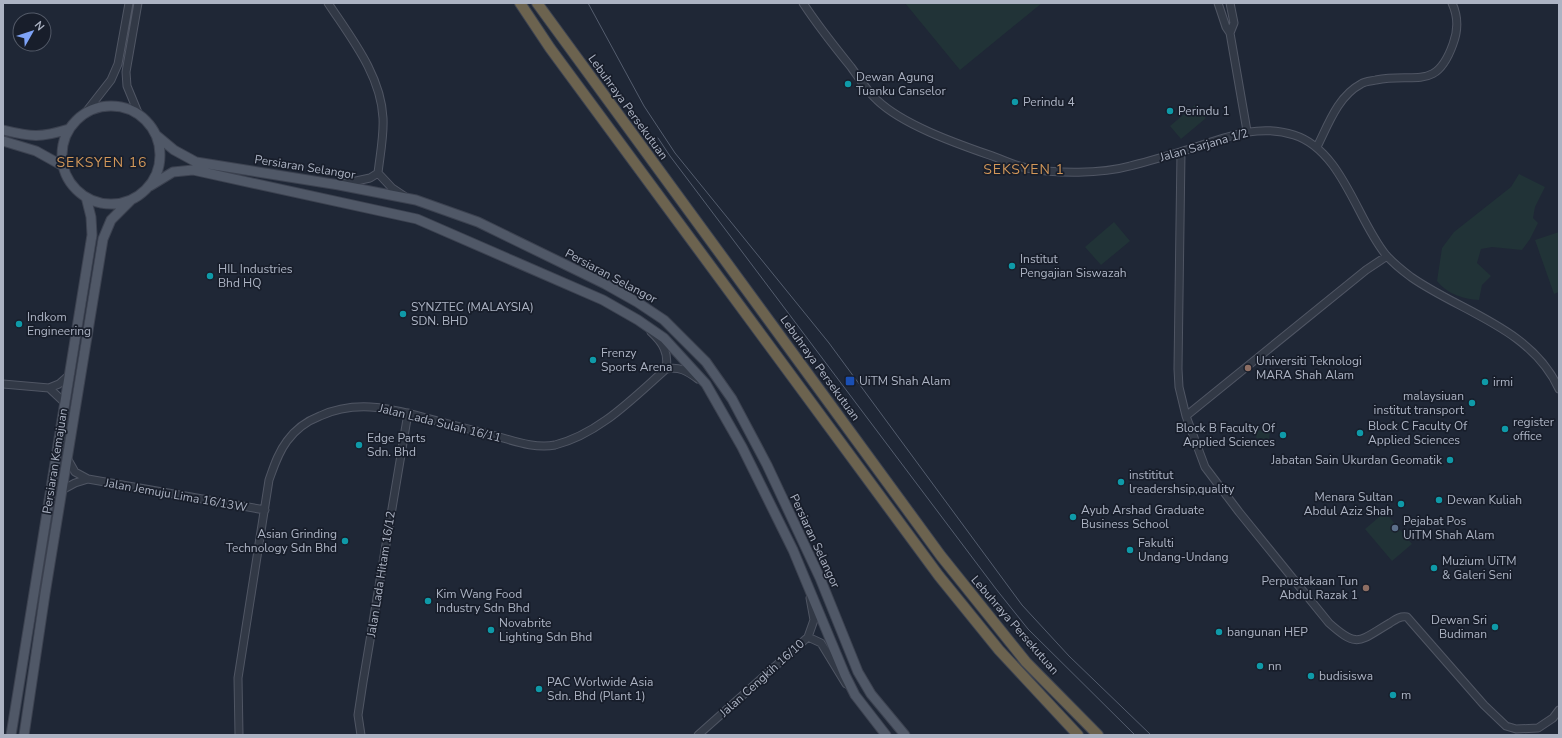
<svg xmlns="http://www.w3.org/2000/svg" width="1562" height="738" viewBox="0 0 1562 738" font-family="'Nunito Sans',sans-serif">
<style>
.green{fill:#213337}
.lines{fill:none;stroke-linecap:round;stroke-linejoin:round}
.minor-casing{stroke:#505664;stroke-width:9}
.major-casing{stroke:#3c4250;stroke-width:11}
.highway-casing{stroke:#3d4351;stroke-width:12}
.minor{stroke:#323946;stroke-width:7}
.major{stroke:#505867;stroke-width:9}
.highway{stroke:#6c634f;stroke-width:10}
.tram{stroke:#545d6e;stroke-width:1}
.culture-dot{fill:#0f9aa8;stroke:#181e2b;stroke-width:1.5}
.education-dot{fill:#8d6e63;stroke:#181e2b;stroke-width:1.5}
.transit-dot{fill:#1a4fb4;stroke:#181e2b;stroke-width:1.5}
.service-dot{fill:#5c6f8a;stroke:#181e2b;stroke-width:1.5}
.labels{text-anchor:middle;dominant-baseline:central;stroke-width:3.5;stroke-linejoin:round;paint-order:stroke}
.poi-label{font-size:12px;fill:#acb3c3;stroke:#181e2b;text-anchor:start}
.street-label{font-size:12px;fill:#acb3c3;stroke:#181e2b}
.quarter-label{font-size:14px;letter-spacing:1px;fill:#d29759;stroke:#181e2b}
</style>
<rect width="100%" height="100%" fill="#1f2736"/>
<!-- green -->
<path class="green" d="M905 3H1042L960 70Z
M1195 105 1206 118 1181 139 1170 126Z
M1519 174 1545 187 1535 207 1533 218 1538 223 1530 239 1522 250 1492 247 1481 249 1477 263 1491 276 1482 285 1479 300C1463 299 1447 294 1437 281L1442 248 1454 232 1511 187Z
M1114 222 1130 241 1101 265 1085 247Z
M1559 232V292L1554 294 1535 240Z
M1257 430 1270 431 1269 440 1256 438Z
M1385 512 1412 544 1392 561 1365 529Z"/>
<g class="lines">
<!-- minor casing -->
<g class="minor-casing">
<path id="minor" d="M138 3 126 72 127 86 139 115
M328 3C351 38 381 75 383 118 384 136 380 155 378 173L392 188 404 196
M803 3C818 26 834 46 851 67 859 78 867 91 877 100 904 126 961 145 995 157 1006 161 1016 166 1027 168 1056 174 1101 174 1130 166 1146 162 1163 157 1180 152 1218 141 1254 122 1294 135 1342 150 1357 220 1386 255 1393 263 1403 271 1411 277 1461 312 1531 328 1559 389
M1218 3 1226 27 1230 33
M1230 3 1234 23 1230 33 1247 131
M86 112 111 80 118 64 129 3
M1317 147C1328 125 1338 96 1361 84 1365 81 1372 81 1376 80 1415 72 1436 92 1453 44 1458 31 1458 16 1452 3
M1181 152 1178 369 1179 387 1186 416
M342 184 370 178 378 173
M1387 256 1366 270 1186 416 1205 467 1239 512 1329 623C1358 649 1359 641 1390 623 1396 619 1400 616 1407 617L1484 705 1506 726 1516 729 1538 728 1553 718 1559 710
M651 332C663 343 669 353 666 369
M3 384 49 388 59 384 68 376
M49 388 64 402
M67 458 75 472 88 479 265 510
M62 490 75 483 88 479
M808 637 821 643 846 684
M239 735 238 678 269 480C274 466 278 453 287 441 295 430 307 421 320 416 359 398 398 410 437 421 457 426 476 431 496 436 514 441 536 449 555 445 599 434 633 398 666 369 679 366 687 371 698 379
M361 735 358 715 363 682 408 413
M698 735 808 637 814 620 810 598"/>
</g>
<!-- major casing -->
<g class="major-casing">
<path id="major" d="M62 155a49 49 0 1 1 98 0a49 49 0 1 1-98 0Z
M3 130C32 137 40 138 69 129
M156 135 174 150 196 162 339 185 416 200 478 222 605 284 637 302 664 320 706 362 732 399 767 465 820 578 858 672 871 694 905 735
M3 141 36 151 63 166
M150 186 173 172 193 170 417 219 603 300 638 320 664 338 706 384 742 447 793 550 845 675 855 695 886 735
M11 735 92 235 91 217 86 197
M24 735 45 594 103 239 111 220 131 200"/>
</g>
<!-- highway casing -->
<g class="highway-casing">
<path id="highway" d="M520 3 550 48 939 576 999 650 1078 735
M537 3 941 556 1026 662 1098 735"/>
</g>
<!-- minor -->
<use href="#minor" class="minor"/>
<!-- major -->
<use href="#major" class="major"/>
<!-- highway -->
<use href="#highway" class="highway"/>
<!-- tram -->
<path class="tram" d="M588 3 644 106 675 153 829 343 1022 605 1069 656 1151 735
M658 138 670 156 996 589 1028 629 1135 735"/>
</g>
<!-- markers -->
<g class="culture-dot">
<circle cx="848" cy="84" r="4"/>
<circle cx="1015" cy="102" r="4"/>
<circle cx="1170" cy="111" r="4"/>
<circle cx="1012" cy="266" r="4"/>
<circle cx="210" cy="276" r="4"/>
<circle cx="403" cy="314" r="4"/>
<circle cx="19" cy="324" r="4"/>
<circle cx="593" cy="360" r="4"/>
<circle cx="1485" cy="382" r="4"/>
<circle cx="1472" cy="403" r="4"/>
<circle cx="1505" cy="429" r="4"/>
<circle cx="1360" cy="433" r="4"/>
<circle cx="1283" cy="435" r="4"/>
<circle cx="359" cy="445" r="4"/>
<circle cx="1450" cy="460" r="4"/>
<circle cx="1121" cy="482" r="4"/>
<circle cx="1439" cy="500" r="4"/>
<circle cx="1401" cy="504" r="4"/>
<circle cx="1073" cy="517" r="4"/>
<circle cx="345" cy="541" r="4"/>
<circle cx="1130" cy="550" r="4"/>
<circle cx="1434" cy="568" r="4"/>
<circle cx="428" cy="601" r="4"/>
<circle cx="1495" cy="627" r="4"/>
<circle cx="491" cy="630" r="4"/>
<circle cx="1219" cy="632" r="4"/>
<circle cx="1260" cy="666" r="4"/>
<circle cx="1311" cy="676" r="4"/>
<circle cx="539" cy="689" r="4"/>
<circle cx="1393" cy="695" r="4"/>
</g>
<g class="education-dot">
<circle cx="1248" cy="368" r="4"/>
<circle cx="1366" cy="588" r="4"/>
</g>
<rect class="transit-dot" x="845" y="376" width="10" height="10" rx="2"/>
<circle class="service-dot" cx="1395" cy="528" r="4"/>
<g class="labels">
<!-- poi labels -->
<g class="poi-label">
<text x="856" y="77">Dewan Agung<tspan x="856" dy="14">Tuanku Canselor</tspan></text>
<text x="1023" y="102">Perindu 4</text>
<text x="1178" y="111">Perindu 1</text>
<text x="1020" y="259">Institut<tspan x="1020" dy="14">Pengajian Siswazah</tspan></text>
<text x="218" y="269">HIL Industries<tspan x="218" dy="14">Bhd HQ</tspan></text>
<text x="411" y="307">SYNZTEC (MALAYSIA)<tspan x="411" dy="14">SDN. BHD</tspan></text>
<text x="27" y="317">Indkom<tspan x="27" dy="14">Engineering</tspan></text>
<text x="601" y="353">Frenzy<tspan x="601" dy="14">Sports Arena</tspan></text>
<text x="1256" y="361">Universiti Teknologi<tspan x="1256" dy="14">MARA Shah Alam</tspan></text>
<text x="859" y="381">UiTM Shah Alam</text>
<text x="1493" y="382">irmi</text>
<text x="1464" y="396" text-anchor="end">malaysiuan<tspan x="1464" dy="14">institut transport</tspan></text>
<text x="1513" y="422">register<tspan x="1513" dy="14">office</tspan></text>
<text x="1368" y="426">Block C Faculty Of<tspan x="1368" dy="14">Applied Sciences</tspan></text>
<text x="1275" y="428" text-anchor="end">Block B Faculty Of<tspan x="1275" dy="14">Applied Sciences</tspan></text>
<text x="367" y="438">Edge Parts<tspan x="367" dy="14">Sdn. Bhd</tspan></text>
<text x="1442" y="460" text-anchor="end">Jabatan Sain Ukurdan Geomatik</text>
<text x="1129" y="475">instititut<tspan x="1129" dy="14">lreadershsip,quality</tspan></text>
<text x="1393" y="497" text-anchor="end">Menara Sultan<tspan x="1393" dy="14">Abdul Aziz Shah</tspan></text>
<text x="1447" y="500">Dewan Kuliah</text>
<text x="1081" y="510">Ayub Arshad Graduate<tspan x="1081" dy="14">Business School</tspan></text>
<text x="1403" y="521">Pejabat Pos<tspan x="1403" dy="14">UiTM Shah Alam</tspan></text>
<text x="337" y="534" text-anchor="end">Asian Grinding<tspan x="337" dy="14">Technology Sdn Bhd</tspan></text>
<text x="1138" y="543">Fakulti<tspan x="1138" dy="14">Undang-Undang</tspan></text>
<text x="1442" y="561">Muzium UiTM<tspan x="1442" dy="14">&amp; Galeri Seni</tspan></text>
<text x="1358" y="581" text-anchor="end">Perpustakaan Tun<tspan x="1358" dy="14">Abdul Razak 1</tspan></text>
<text x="436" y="594">Kim Wang Food<tspan x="436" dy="14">Industry Sdn Bhd</tspan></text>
<text x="1487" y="620" text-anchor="end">Dewan Sri<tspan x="1487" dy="14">Budiman</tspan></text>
<text x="499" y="623">Novabrite<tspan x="499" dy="14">Lighting Sdn Bhd</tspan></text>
<text x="1227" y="632">bangunan HEP</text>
<text x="1268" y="666">nn</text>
<text x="1319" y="676">budisiswa</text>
<text x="547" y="682">PAC Worlwide Asia<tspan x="547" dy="14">Sdn. Bhd (Plant 1)</tspan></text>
<text x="1401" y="695">m</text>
</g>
<!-- street labels -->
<g class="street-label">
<text transform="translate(628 107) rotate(54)">Lebuhraya Persekutuan</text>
<text transform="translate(1204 145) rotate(-16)">Jalan Sarjana 1/2</text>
<text transform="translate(305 167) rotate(9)">Persiaran Selangor</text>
<text transform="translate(611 276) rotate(28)">Persiaran Selangor</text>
<text transform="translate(820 368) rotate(54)">Lebuhraya Persekutuan</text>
<text transform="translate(440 423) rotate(14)">Jalan Lada Sulah 16/11</text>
<text transform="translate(55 461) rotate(-81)">Persiaran Kemajuan</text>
<text transform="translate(176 495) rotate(10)">Jalan Jemuju Lima 16/13W</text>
<text transform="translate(815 541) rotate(65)">Persiaran Selangor</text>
<text transform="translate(381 574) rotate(-81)">Jalan Lada Hitam 16/12</text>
<text transform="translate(1015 625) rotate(49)">Lebuhraya Persekutuan</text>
<text transform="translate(762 678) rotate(-42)">Jalan Cengkih 16/10</text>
</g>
<!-- quarter labels -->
<g class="quarter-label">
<text x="102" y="162">SEKSYEN 16</text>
<text x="1024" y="169">SEKSYEN 1</text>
</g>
</g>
<!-- border -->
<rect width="1562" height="738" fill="none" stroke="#acb3c3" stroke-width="8"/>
<!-- north arrow -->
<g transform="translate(32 32) rotate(51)"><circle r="19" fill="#181e2b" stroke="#535a68"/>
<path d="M0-3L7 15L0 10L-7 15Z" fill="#7ea3f7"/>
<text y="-6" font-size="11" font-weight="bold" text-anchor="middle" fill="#acb3c3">N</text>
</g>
</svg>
